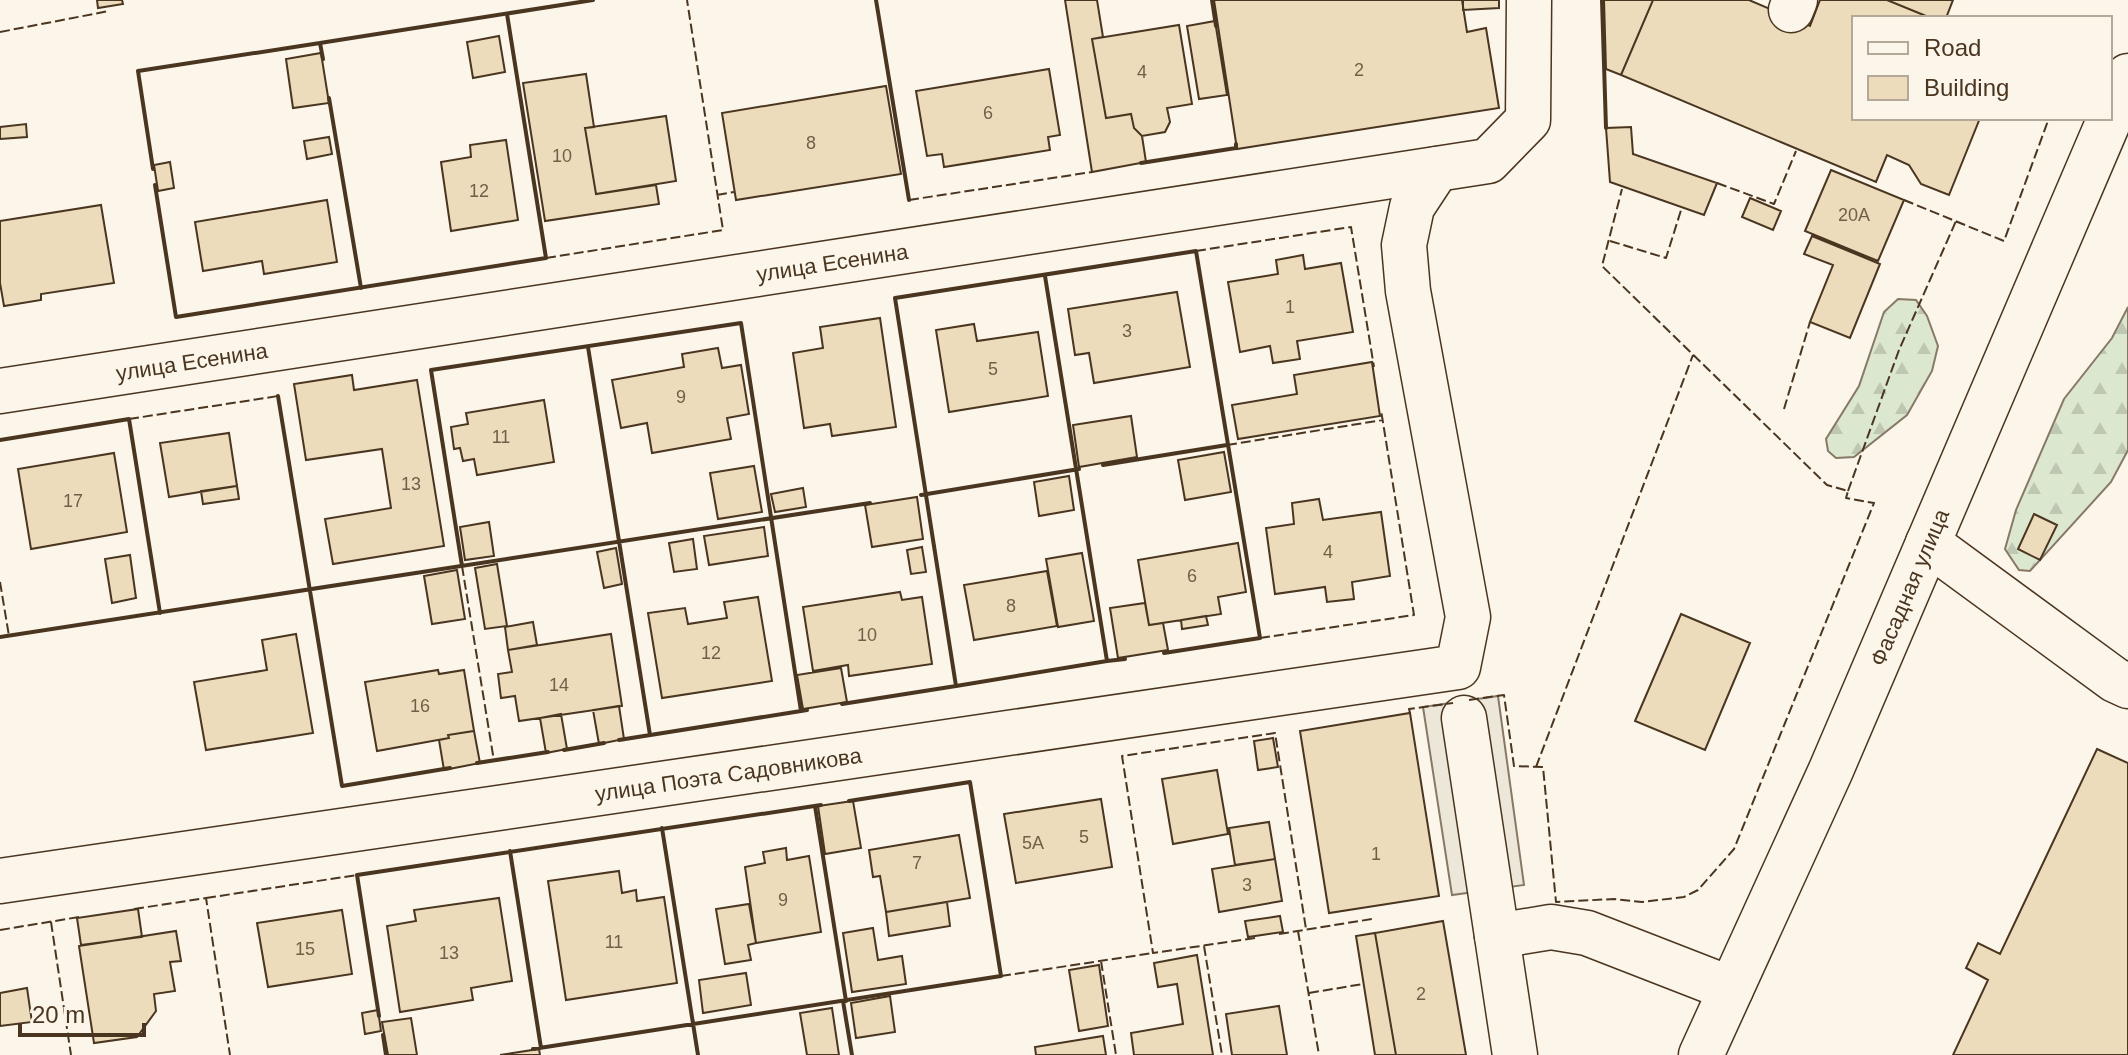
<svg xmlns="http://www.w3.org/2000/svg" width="2128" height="1055" viewBox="0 0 2128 1055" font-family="Arial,sans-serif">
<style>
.forest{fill:url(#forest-firs);stroke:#887966;stroke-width:2}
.parking{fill:#ede7d9;stroke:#887966;stroke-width:2}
.building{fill:#ecdcbc;stroke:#4a3520;stroke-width:2}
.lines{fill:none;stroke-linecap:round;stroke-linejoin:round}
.minor-casing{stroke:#4a3520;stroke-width:47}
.major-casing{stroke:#4a3520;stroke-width:47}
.minor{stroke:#fbf6e9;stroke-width:44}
.major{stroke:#fbf6e9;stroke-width:44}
.fence{stroke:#4a3520;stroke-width:2;stroke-dasharray:10 4;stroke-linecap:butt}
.wall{stroke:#4a3520;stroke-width:4}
.labels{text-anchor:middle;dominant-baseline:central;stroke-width:6;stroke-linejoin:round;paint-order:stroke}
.number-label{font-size:18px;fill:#725f47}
.street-label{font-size:22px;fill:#4a3520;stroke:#fbf6e9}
</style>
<defs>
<pattern id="forest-firs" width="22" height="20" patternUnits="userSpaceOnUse" patternTransform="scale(2)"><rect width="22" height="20" fill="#dce7d0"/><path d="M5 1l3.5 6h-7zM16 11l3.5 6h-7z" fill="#bec7b2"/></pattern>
</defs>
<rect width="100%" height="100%" fill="#fbf6e9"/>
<!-- forest -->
<path class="forest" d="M1898 299 1916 300 1927 316 1938 346 1932 371 1907 415 1854 457 1836 458 1828 451 1826 439 1859 386 1884 312Z
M2128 307V450L2111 482 2030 571 2019 570 2005 549 2016 510 2064 399 2112 338Z"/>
<!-- parking -->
<path class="parking" d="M1498 696 1524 885 1452 895 1423 707Z"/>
<!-- building -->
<path class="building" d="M97 0H122L123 4 98 8Z
M1065 0H1097L1103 37 1092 39 1106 118 1131 114 1134 128 1142 136 1146 162 1092 172Z
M1214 0H1462L1467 32 1486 28 1499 108 1237 149Z
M1463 0H1499V8L1463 10Z
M1604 0H1653L1621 75 1606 69Z
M1653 0H1749L1810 26 1820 0H1887L1931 18H1854V118H1980L1949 195 1921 184 1909 165 1887 155 1876 182 1621 75Z
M1887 0H1953L1946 18H1931Z
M1215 21 1227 95 1199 99 1187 26Z
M1179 25 1192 104 1167 108 1170 122 1165 132 1142 136 1134 128 1131 114 1106 118 1092 39Z
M499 36 505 72 473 78 467 42Z
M321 53 329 103 293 108 286 59Z
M1049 69 1060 135 1048 137 1050 150 944 167 942 154 927 156 916 91Z
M586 74 594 127 585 128 596 194 656 185 659 204 545 221 523 83Z
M886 86 901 174 736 200 722 113Z
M666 116 676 181 596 194 585 128Z
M26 124 27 137 0 139V127Z
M1631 127 1633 154 1717 183 1704 215 1610 182 1606 128Z
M329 137 332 154 307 159 304 141Z
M506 140 518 220 451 231 441 162 471 157 470 145Z
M170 162 174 188 158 191 154 165Z
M1831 170 1904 200 1878 261 1805 231Z
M1750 198 1781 211 1773 230 1742 217Z
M327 200 337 262 264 274 262 261 203 271 195 222Z
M101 205 114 283 41 294V300L4 306 0 283V221Z
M1812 236 1880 264 1850 338 1810 322 1833 265 1804 254Z
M1303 255 1305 269 1341 263 1353 332 1297 341 1300 359 1273 363 1270 346 1240 352 1228 282 1278 274 1276 260Z
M1177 292 1190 367 1094 383 1089 353 1075 355 1068 309Z
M880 318 896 427 832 436 830 424 804 428 793 353 823 348 820 327Z
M974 324 977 341 1038 332 1048 396 949 412 936 330Z
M718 348 722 368 741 365 749 414 727 418 731 439 652 453 647 423 621 428 612 380 684 367 682 354Z
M1372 362 1380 416 1238 439 1232 405 1297 394 1294 375Z
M352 375 354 390 417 380 444 546 333 564 325 519 391 508 382 449 306 460 294 384Z
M544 400 554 462 477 475 474 459 463 461 460 448 454 449 451 427 468 424 466 413Z
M1131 416 1137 457 1079 467 1073 425Z
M229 433 237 486 169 497 160 443Z
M1224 452 1231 492 1185 500 1178 460Z
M114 453 127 532 31 549 18 469Z
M754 466 762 512 718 519 710 473Z
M1069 476 1074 510 1039 516 1034 482Z
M237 486 239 499 203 504 201 491Z
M803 488 806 507 775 512 771 494Z
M917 497 923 539 872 547 865 505Z
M1319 499 1323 520 1381 512 1390 576 1352 582 1354 599 1327 602 1325 587 1275 594 1266 528 1294 524 1292 503Z
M2034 514 2057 525 2040 560 2018 549Z
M489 522 494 556 465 560 460 527Z
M764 527 768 556 709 565 704 536Z
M693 539 697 569 674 572 669 543Z
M1238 543 1246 592 1218 597 1221 614 1149 625 1138 560Z
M922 547 926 572 911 574 907 550Z
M616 548 622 584 604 588 597 552Z
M1082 553 1094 621 1058 627 1046 559Z
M130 555 136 598 112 603 105 559Z
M497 564 507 626 485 629 475 568Z
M457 570 465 619 432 624 424 576Z
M1047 571 1057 626 974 640 964 585Z
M900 592 902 600 922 597 932 664 849 676 848 665 813 671 803 607Z
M758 597 772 681 662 698 648 613 685 608 688 624 727 618 724 602Z
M1145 603 1149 625 1163 623 1168 650 1118 658 1110 608Z
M1681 614 1750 643 1705 750 1635 721Z
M1206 616 1208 625 1182 629 1181 620Z
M533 622 537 645 508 650 505 627Z
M296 634 313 733 206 750 194 682 267 670 262 640Z
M611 634 622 706 519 721 515 696 501 698 498 674 512 672 508 650Z
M841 668 847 702 803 709 797 675Z
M438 670 439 674 464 670 474 731 448 735 449 738 377 751 365 682Z
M619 706 624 739 599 744 593 710Z
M1410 713 1439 896 1329 913 1300 731Z
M561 714 567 749 546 753 540 718Z
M474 731 480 763 444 770 439 740 449 738 448 735Z
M1273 738 1278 767 1258 770 1254 741Z
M2097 749 2128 763V1055H1953L1988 980 1966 968 1978 943 2000 954Z
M1217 770 1228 834 1173 844 1162 779Z
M1101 799 1112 867 1016 883 1004 814Z
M853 801 861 848 825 854 818 806Z
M1269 822 1275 859 1235 865 1229 828Z
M959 835 970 898 886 912 880 876 873 877 869 850Z
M786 848 787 860 809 856 821 932 756 943 745 867 765 863 763 852Z
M1275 859 1282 901 1219 912 1212 869Z
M619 871 622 893 636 890 637 901 664 897 677 983 566 1000 548 881Z
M499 898 512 981 471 988 473 1000 400 1012 387 926 416 921 414 910Z
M947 902 950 926 889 936 886 912Z
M749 904 756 943 748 945 751 960 725 964 716 909Z
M138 909 142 937 81 945 77 918Z
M342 910 352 974 268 987 257 923Z
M1280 916 1283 932 1248 937 1245 921Z
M1443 921 1466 1055H1396L1375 933Z
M873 928 878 960 902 956 906 984 852 992 843 933Z
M176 931 181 961 170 962 175 991 154 994 156 1011 137 1037 94 1043 79 946Z
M1375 933 1396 1055H1375L1356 936Z
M1197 955 1213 1055H1134L1131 1033 1183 1024 1177 984 1158 987 1154 963Z
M1099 965 1108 1026 1079 1031 1069 970Z
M746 973 751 1005 703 1013 699 980Z
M27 988 32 1022 0 1026V993Z
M890 996 895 1032 856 1038 851 1003Z
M1279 1006 1287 1055H1232L1226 1014Z
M832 1008 839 1055H807L800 1013Z
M378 1010 381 1031 365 1034 362 1013Z
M411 1018 417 1055H388L382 1022Z
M1103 1036 1106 1055H1036L1035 1047Z
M539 1049 540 1055H500Z"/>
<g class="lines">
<!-- minor casing -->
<g class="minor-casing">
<g id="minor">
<path d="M1791 10 1795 0"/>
<path id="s1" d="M0 391 1488 161 1528 120 1529 0"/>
<path d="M1928 543 2115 680 2128 686"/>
<path d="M1464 718 1515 1055"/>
<path id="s2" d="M0 881 1458 667 1468 617 1408 291 1404 245 1412 207 1437 169"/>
<path d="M1497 936 1551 927 1587 933 1731 989"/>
</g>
</g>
<!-- major casing -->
<g class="major-casing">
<g id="major">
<path d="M2110 117 2128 76"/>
<path id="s3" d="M1701 1055 1831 770 2110 118"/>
</g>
</g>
<!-- minor -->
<use href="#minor" class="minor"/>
<!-- major -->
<use href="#major" class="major"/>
<!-- fence -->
<path class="fence" d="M0 32 109 11
M1717 183 1774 204 1796 151
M717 195 734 192
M909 200 1092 172
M1904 200 2004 241 2049 118
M1610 241 1666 258 1682 207
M1196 251 1351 227 1374 367
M546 258 723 230 687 0
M1784 409 1810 322
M129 419 278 396
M1227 445 1383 420
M1848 491 1899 350 1956 221
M462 566 494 761
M0 582 9 636
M1260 638 1414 615 1381 410
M1469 700 1504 695 1514 766 1543 767 1556 902 1614 899 1642 902 1684 897 1698 890 1734 849 1874 503 1846 498 1848 491 1827 485 1602 266 1622 189
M1410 713 1409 709 1453 703
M1536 767 1693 355
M206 898 357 875
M134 909 206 898 230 1055
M51 922 71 1055
M0 930 79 917
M1298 931 1319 1055
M1279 934 1372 919
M1255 938 1153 953 1122 756 1275 733 1306 929
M1204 946 1222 1055
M1101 961 1116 1055
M1001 976 1153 953
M1309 993 1363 984"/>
<!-- wall -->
<path class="wall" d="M876 0 909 200
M1212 0 1216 26
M1602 0 1606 128
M323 59 320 43 593 0
M329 98 361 288
M1141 163 1236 148V144
M153 169 138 71 320 43
M155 185 176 317 546 258 507 14
M1045 276 1107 661 1125 659
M588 347 650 735
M278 396 342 786 450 768
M0 440 129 419 160 613
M1103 465 1227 445
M921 495 1079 469
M462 566 431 370 741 323 801 711 807 710
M0 637 870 503
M956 686 1107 661
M842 704 956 686 895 298 1196 251 1260 638 1164 653
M619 740 801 711
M564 750 604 743
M477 763 548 752
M815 806 846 1001
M662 828 698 1055
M510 851 541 1048
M843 1001 852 1055
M379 1016 357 875 821 805
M383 1035 386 1055
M533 1049 1001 976 970 782 849 801"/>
</g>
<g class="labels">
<!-- number labels -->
<g class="number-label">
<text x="1359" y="70">2</text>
<text x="1142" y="72">4</text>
<text x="988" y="113">6</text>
<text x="811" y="143">8</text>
<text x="562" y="156">10</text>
<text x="479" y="191">12</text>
<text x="1854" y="215">20А</text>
<text x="1290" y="307">1</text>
<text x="1127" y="331">3</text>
<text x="993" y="369">5</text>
<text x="681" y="397">9</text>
<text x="501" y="437">11</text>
<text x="411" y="484">13</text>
<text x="73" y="501">17</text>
<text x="1328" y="552">4</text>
<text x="1192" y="576">6</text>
<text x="1011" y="606">8</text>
<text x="867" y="635">10</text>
<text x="711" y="653">12</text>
<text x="559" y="685">14</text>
<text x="420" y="706">16</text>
<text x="1084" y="837">5</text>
<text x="1033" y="843">5А</text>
<text x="1376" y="854">1</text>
<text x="917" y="863">7</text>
<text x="1247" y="885">3</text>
<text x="783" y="900">9</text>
<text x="614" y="942">11</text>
<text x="305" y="949">15</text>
<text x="449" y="953">13</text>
<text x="1421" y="994">2</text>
</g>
<!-- street labels -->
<g class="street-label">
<text stroke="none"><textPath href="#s1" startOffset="842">улица Есенина</textPath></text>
<text stroke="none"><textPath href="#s1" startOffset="194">улица Есенина</textPath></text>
<text stroke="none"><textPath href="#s3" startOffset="512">Фасадная улица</textPath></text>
<text stroke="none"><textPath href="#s2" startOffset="736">улица Поэта Садовникова</textPath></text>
</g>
</g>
<!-- legend -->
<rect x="1852" y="16" width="260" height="104" fill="#fbf6e9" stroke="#b4a999" stroke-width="2"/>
<rect x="1868" y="42" width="40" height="12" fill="#fbf6e9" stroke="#b4a999" stroke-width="2"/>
<text x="1924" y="56" font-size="24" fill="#4a3520">Road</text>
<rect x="1868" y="76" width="40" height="24" fill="#ecdcbc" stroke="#b4a999" stroke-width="2"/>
<text x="1924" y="96" font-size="24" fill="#4a3520">Building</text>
<!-- scale -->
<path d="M20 1023v12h124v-12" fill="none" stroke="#4a3520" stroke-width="4"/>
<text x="32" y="1023" font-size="24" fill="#4a3520" stroke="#fbf6e9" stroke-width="6" paint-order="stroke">20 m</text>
</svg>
